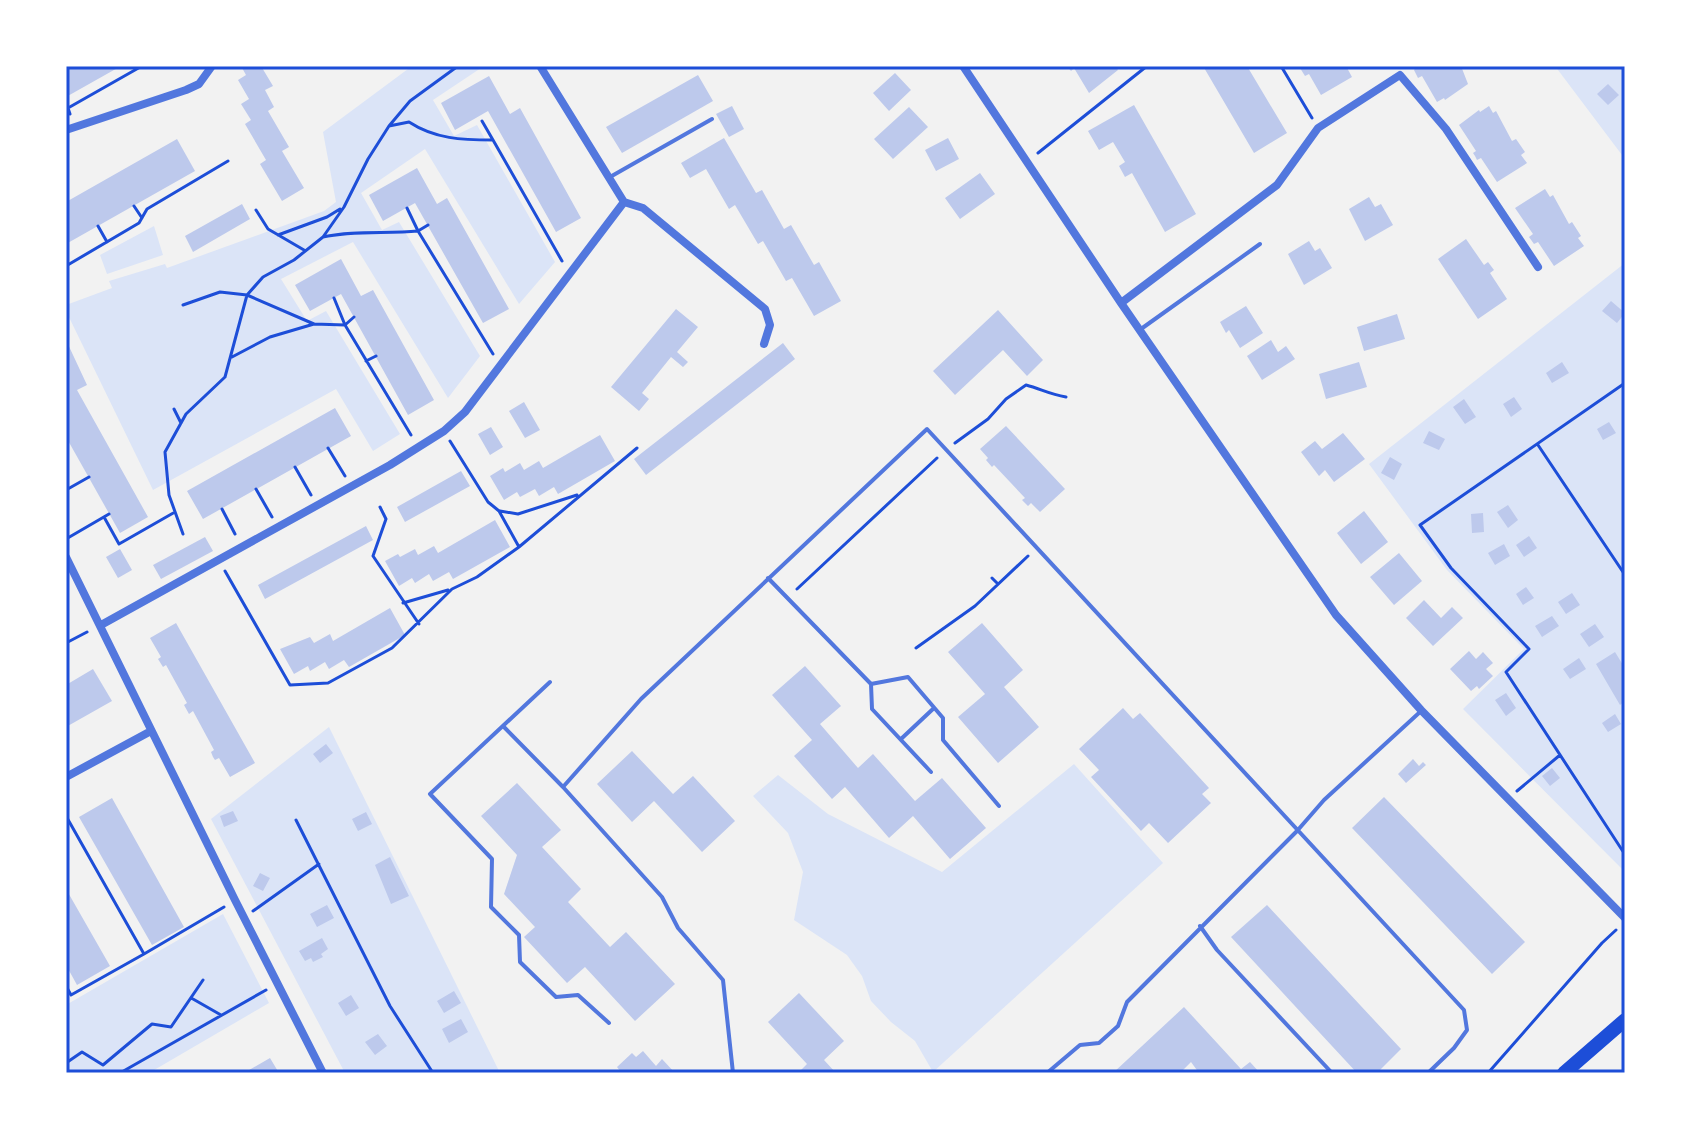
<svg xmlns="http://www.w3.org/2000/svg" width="1691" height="1139" viewBox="0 0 1691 1139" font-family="'Golos Text',sans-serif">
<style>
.green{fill:#dbe4f7}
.building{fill:#bdc9ec}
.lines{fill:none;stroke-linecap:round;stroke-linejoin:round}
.path{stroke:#1d4ed8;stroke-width:3}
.service{stroke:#5277de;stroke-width:4}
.minor{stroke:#5277de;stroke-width:8}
.motorway{stroke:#1d4ed8;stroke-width:14}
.neatline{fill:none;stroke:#1d4ed8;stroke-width:3}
</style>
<rect width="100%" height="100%" fill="#f2f2f2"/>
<!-- green -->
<path class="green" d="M412 66H484L433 100 454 136 477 125 555 262 519 304 425 149 361 193 382 230 399 222 480 356 448 398 353 242 281 279 307 321 326 311 400 434 373 451 336 389 153 490 66 311V305L112 288 109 281 165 264 167 268 324 211 336 202 323 132Z
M1555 66H1625V159Z
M154 226 163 255 107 274 100 255Z
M1625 263V872L1463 709 1524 649 1447 570 1369 464Z
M329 727 500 1073H345L211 819Z
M1074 764 1163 863 933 1072 915 1041 891 1022 871 1001 862 976 847 955 794 920 803 872 788 833 753 796 778 775 828 814 942 872Z
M223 914 269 1003 149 1073H66V1005Z"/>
<!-- building -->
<path class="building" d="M66 66H121L66 97Z
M241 66H261L273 86 265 90 274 107 268 111 289 147 282 151 304 188 282 201 260 164 266 160 245 124 251 120 241 104 249 99 238 80 246 75Z
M1067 66H1115L1118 70 1089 93 1074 68 1071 71Z
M1203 66H1247L1287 133 1254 153Z
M1304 66H1346L1352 77 1321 95 1309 74 1305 76 1300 68Z
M1417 66H1461L1468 84 1445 100 1444 98 1437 102 1422 76 1418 78 1414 70Z
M895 73 911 90 889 111 873 93Z
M698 75 713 101 622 153 606 127Z
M489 76 510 114 520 108 581 218 556 232 488 111 455 130 441 103Z
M1608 84 1619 95 1608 105 1597 94Z
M1134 105 1196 214 1165 232 1132 173 1125 177 1119 166 1125 162 1113 142 1099 150 1088 131Z
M732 106 744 129 729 137 716 114Z
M1489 106 1493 113 1496 111 1512 141 1516 139 1525 152 1521 155 1527 163 1497 182 1481 158 1477 160 1475 156 1473 153 1476 151 1459 125 1479 110 1480 112Z
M909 107 928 127 893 159 874 139Z
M724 138 756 193 762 190 784 229 791 225 814 265 819 262 841 301 814 316 792 278 786 281 763 241 758 244 735 205 729 209 706 169 690 178 681 163Z
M948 138 959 159 936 171 925 150Z
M177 139 195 171 66 244V202Z
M417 168 437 204 447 198 509 309 483 323 415 203 383 221 369 195Z
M980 173 995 194 960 219 945 198Z
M1545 189 1550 197 1553 195 1569 224 1572 222 1581 236 1578 238 1584 246 1554 266 1538 242 1534 244 1529 237 1533 234 1515 208Z
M1369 197 1375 207 1381 204 1393 225 1365 241 1349 209Z
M242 204 250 219 193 252 185 236Z
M1466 239 1484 265 1488 262 1494 270 1490 273 1507 299 1478 319 1438 259Z
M1309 241 1315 251 1320 248 1332 268 1304 285 1288 254Z
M341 259 361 296 373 290 434 400 408 415 341 294 310 311 295 285Z
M1611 301 1625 313 1617 323 1602 311Z
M1246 306 1263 333 1240 348 1229 330 1226 333 1220 322Z
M676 309 698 327 677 352 688 362 683 367 671 357 642 393 649 399 639 411 611 387Z
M998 310 1043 360 1027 376 1003 350 955 395 933 371Z
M1397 314 1405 339 1364 351 1357 327Z
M66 340 87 385 77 390 148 517 120 533 66 437Z
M1271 340 1278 352 1286 346 1295 359 1262 380 1247 356Z
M783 343 795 359 646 475 634 459Z
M1359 362 1367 387 1326 399 1319 374Z
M1562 362 1569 373 1552 383 1546 373Z
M1514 397 1522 409 1511 417 1503 404Z
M1464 399 1476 417 1465 424 1453 407Z
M524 402 540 430 525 438 509 411Z
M335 408 351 436 203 519 187 491Z
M1609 422 1616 433 1603 440 1597 429Z
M1006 426 1065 489 1040 512 1031 503 1028 506 1022 500 1025 498 994 465 992 467 986 460 988 458 980 449Z
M491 427 503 447 490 455 478 434Z
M1429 431 1445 439 1439 450 1423 443Z
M1343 433 1365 459 1334 482 1325 470 1319 476 1301 452 1315 441 1322 449Z
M600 435 615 461 558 494 554 487 539 496 535 489 520 497 517 492 504 500 490 476 503 468 505 472 520 463 524 470 539 461 543 468Z
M1390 457 1402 464 1394 480 1381 473Z
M461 471 470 486 405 522 397 507Z
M1508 505 1518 520 1508 528 1497 512Z
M1364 511 1388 542 1361 564 1337 533Z
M1483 513 1484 532 1472 533 1471 514Z
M495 520 510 547 453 579 449 572 433 581 429 574 415 583 412 578 399 586 385 561 398 554 400 557 415 549 418 555 434 546 438 553Z
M366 526 373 540 265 599 258 585Z
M1529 536 1537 548 1524 557 1516 545Z
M205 537 213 551 161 579 153 565Z
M1504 544 1510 556 1495 565 1488 553Z
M120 549 132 570 118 578 106 557Z
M1399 553 1422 581 1394 605 1370 577Z
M1526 587 1534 598 1523 605 1516 594Z
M1572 593 1580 605 1566 614 1558 602Z
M1424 600 1441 618 1452 607 1463 618 1433 646 1406 618Z
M390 608 405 635 349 667 344 660 329 669 325 662 310 671 308 666 294 674 280 649 310 637 314 643 330 634 333 641Z
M1552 616 1559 626 1542 637 1535 626Z
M176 623 255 763 230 777 219 758 215 760 213 757 211 752 214 750 193 711 189 714 184 705 187 703 166 665 163 667 158 659 161 657 150 638Z
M982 623 1023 670 1004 687 1039 727 998 763 958 717 985 694 948 652Z
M1595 624 1604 637 1589 647 1580 634Z
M1469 651 1476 659 1483 652 1493 663 1486 669 1493 676 1479 689 1477 686 1471 691 1450 669Z
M1615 652 1623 665 1625 664V701L1620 705 1596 664Z
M1579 658 1586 669 1570 679 1563 669Z
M805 666 841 706 820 724 858 768 873 754 915 801 942 778 986 828 950 859 913 816 889 838 845 787 832 799 794 756 812 740 772 695Z
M93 669 112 701 66 727V685Z
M1506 693 1516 708 1506 716 1495 700Z
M1123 708 1133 719 1140 713 1209 788 1202 794 1211 803 1168 843 1149 823 1141 831 1091 777 1099 770 1079 749Z
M1615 714 1621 724 1608 732 1602 723Z
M326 744 333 753 320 763 313 754Z
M632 751 673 794 693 776 735 821 702 852 654 801 632 822 597 784Z
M1413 759 1419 766 1423 762 1426 765 1406 783 1398 774Z
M1552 768 1560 778 1550 786 1542 776Z
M517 783 561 830 542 847 581 889 568 902 610 947 626 932 675 984 635 1021 585 967 567 983 524 937 535 927 504 894 517 855 481 816Z
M1384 797 1525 942 1492 974 1352 828Z
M112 798 184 927 152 945 79 817Z
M233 811 238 821 224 827 220 816Z
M366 812 372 824 358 831 352 819Z
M390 857 409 896 391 904 375 865Z
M260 873 270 878 263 891 253 886Z
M66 889 110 966 77 985 66 965Z
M327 905 334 918 317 927 310 914Z
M1267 905 1401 1049 1377 1073H1357L1231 937Z
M322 938 328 949 321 954 323 957 313 962 311 958 305 961 299 951Z
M454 991 461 1003 444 1013 437 1001Z
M799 993 844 1041 824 1060 836 1073H798L807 1064 768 1022Z
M351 995 359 1008 346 1016 338 1003Z
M1184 1007 1241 1069 1250 1062 1260 1073H1199L1191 1062 1180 1073H1113Z
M461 1019 468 1032 449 1043 442 1029Z
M378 1034 387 1046 375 1055 365 1042Z
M643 1051 656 1066 662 1059 675 1073H618L620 1071 617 1067 632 1053 636 1057Z
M270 1058 279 1073H244Z"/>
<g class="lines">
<!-- path -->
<path class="path" d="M1281 66 1312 118
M70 114 68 108 142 66
M482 121 493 140
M389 126 409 122C435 139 462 140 493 140L562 261
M1038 153 1147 66
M134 206 142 218
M407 208 418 231 428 225
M256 210 268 229 304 250
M98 226 107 242
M278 235 327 217 340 209
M323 237C354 230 386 234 418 231L493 354
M66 266 139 223 147 209 228 161
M334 298 345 325 354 317
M183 305 220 292 247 295 314 324
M232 357 270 337 314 324 345 325 411 435
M366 361 376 356
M174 409 181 423
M955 443 988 419 1006 399 1026 385C1041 389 1049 394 1066 397
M1538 445 1625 575
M328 448 345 476
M295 467 311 495
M256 489 272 517
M66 490 89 477
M380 507 386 519 373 556 419 624
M222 509 235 534
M500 511 518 514 577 495
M104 517 119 544 175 512
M183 534 169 495 165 452 186 414 225 377 247 295 263 277 294 260 323 237 344 207 368 159 389 126 410 101 458 66
M66 539 109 514
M519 547 637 448
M225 571 290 685 328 683 392 648 452 589 477 577 519 547 499 511 488 502 450 441
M992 578 998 584
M797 589 937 458
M403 603 448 590
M66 643 87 632
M916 648 975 606 1028 556
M1517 791 1560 755
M66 816 144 954 71 995 66 986
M296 820 390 1006 433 1073
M1624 853 1506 672 1529 649 1451 568 1420 525 1625 383
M253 911 319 864
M144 954 224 907
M193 999 221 1015
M66 1063 82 1052 103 1065 152 1024 171 1027 203 980
M120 1073 266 990
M1488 1073 1602 943 1616 930"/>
<!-- service -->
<path class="service" d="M610 177 712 119
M1141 329 1260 244
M768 578 871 684 908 677 943 718V740L999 806
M550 682 430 794 492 859 491 907 519 935 520 962 556 997 578 995 609 1023
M871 684 872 709 931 772
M503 726 563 787 662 897 678 928 723 980 733 1073
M901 739 934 708
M563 787 641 699 927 429 1464 1010 1467 1030 1454 1048 1428 1073
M1200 926 1217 950 1332 1073
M1047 1073 1080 1045 1099 1043 1118 1026 1127 1002 1297 831 1324 800 1420 712"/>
<!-- minor -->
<path class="minor" d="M963 66 1121 303 1336 615 1421 710 1625 918
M66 130 186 90 199 84 212 66
M624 202 643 208 765 309 770 325 764 344
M1121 303 1277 185 1318 128 1400 75 1446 129 1538 267
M66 557 235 900 323 1073
M101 625 390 465 444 431 465 412 624 202 540 66
M66 777 151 731"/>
<!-- motorway -->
<path class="motorway" d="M1564 1073 1625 1020"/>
</g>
<!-- border -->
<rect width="1691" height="1139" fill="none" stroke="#ffffff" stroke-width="136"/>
<rect x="68" y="68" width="1555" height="1003" class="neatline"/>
</svg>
